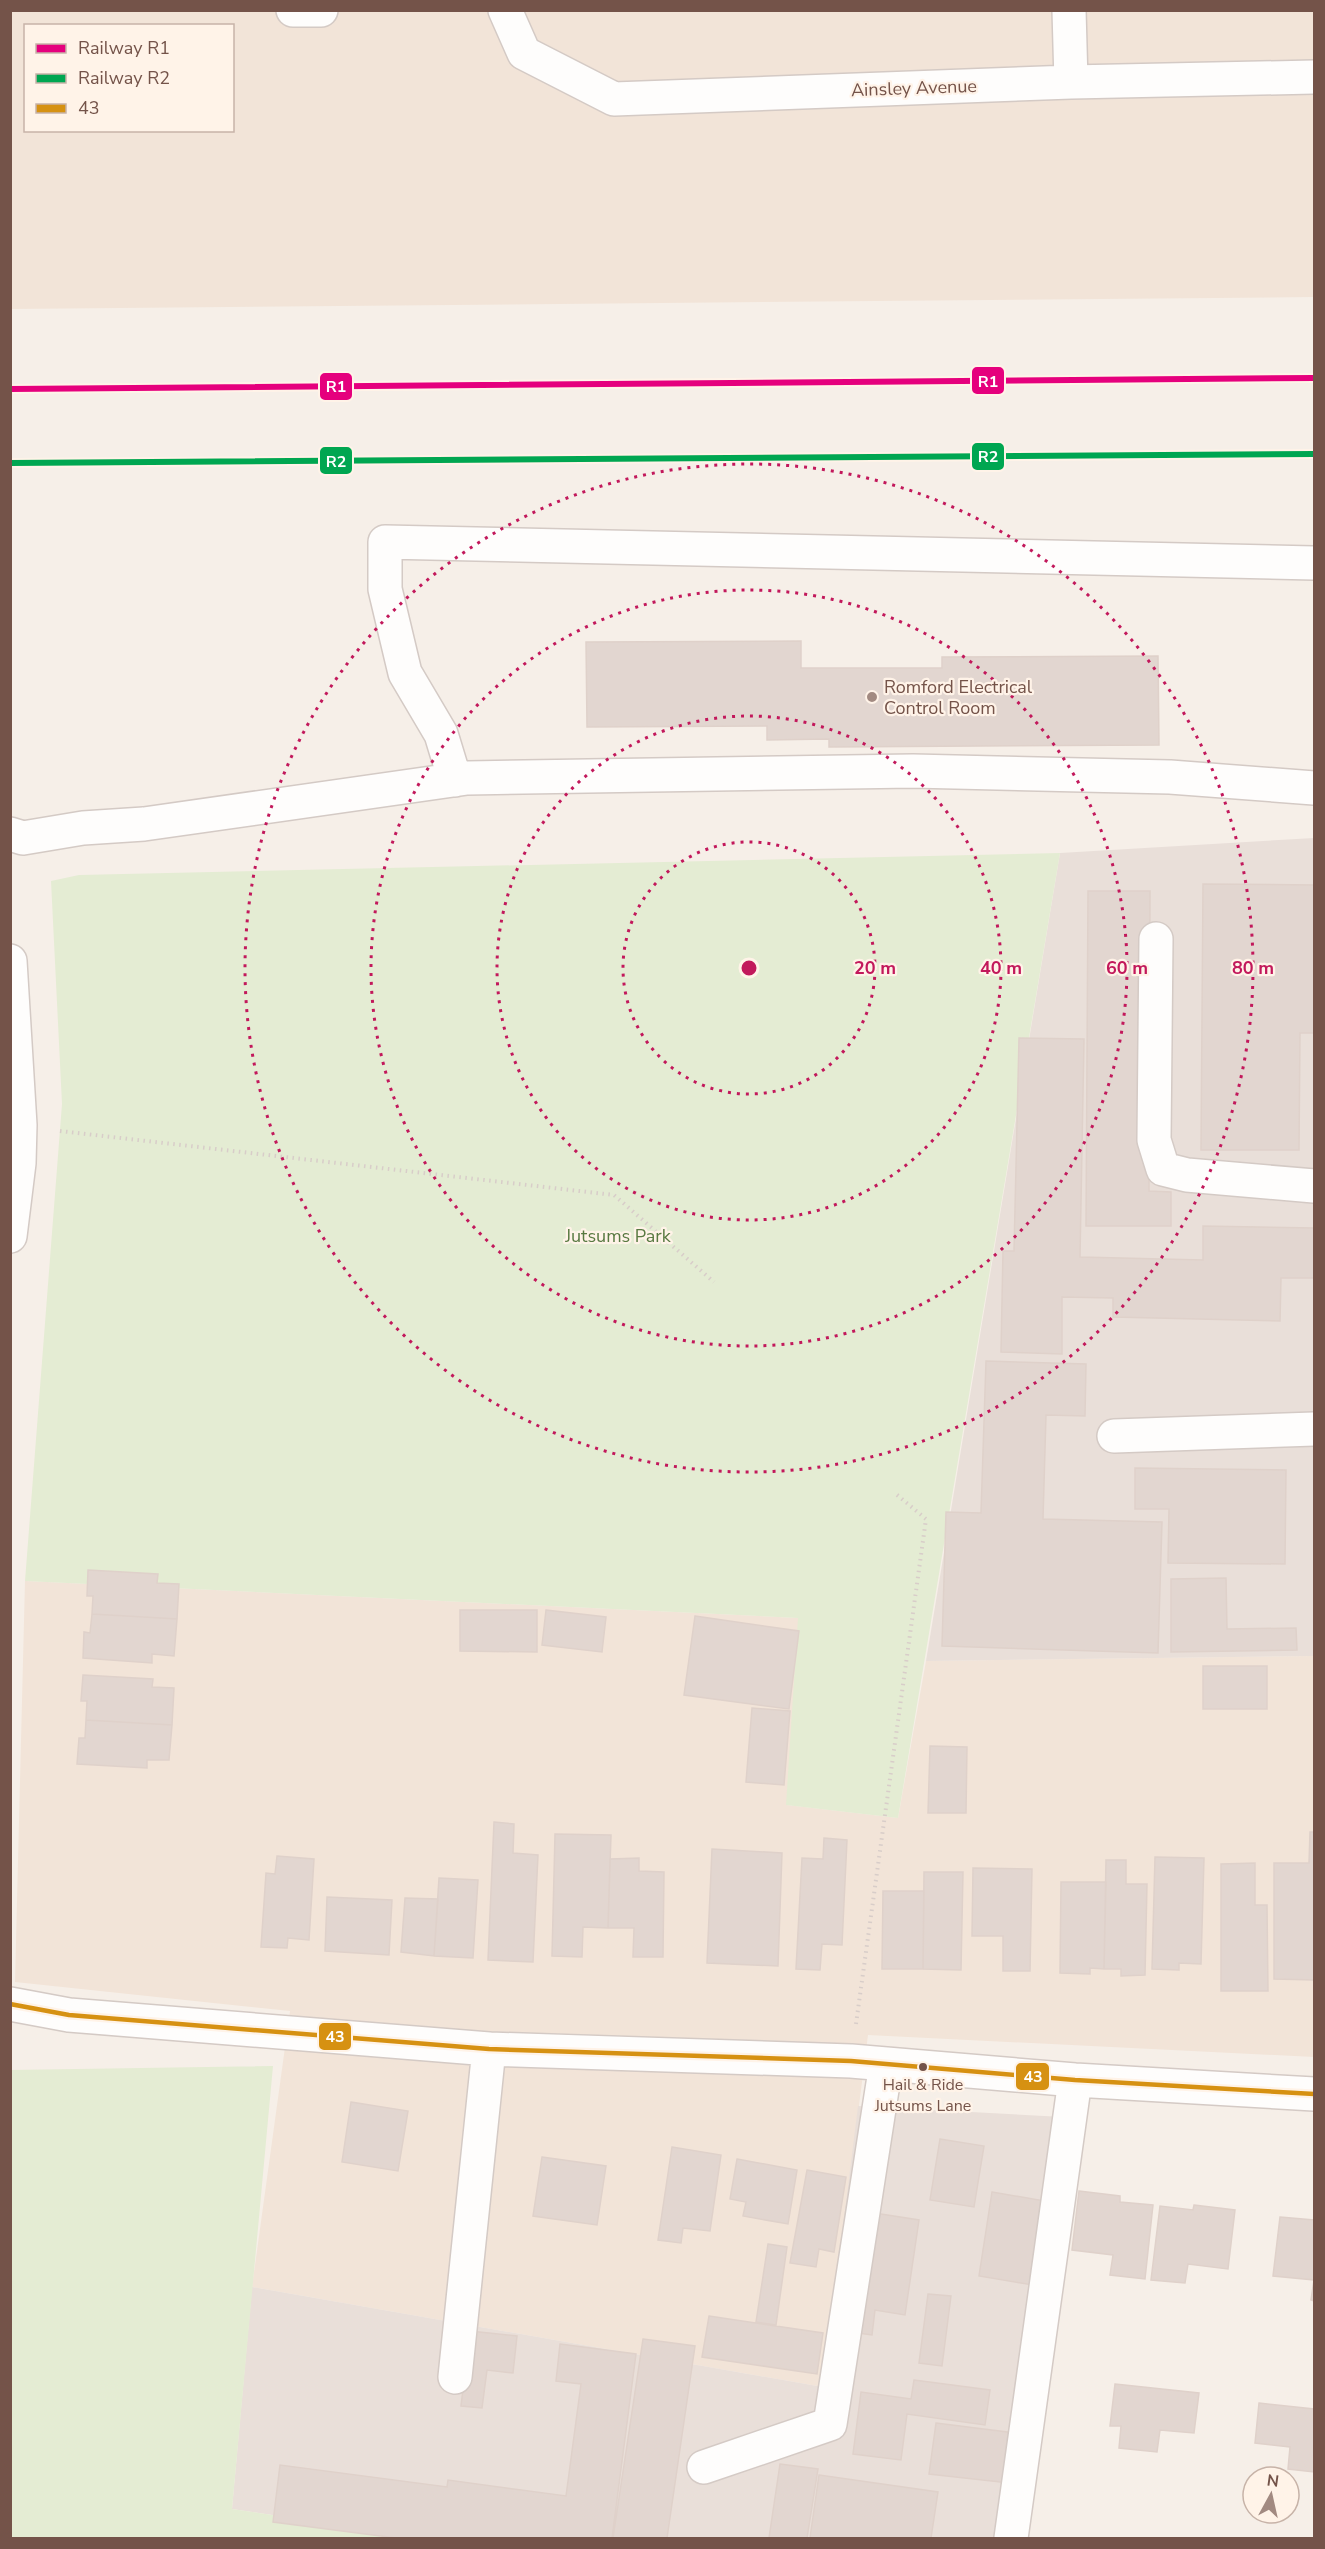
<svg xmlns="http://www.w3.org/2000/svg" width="1325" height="2549" viewBox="0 0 1325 2549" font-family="'Nunito Sans',sans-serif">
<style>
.residential{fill:#f2e4d8;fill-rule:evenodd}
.industrial{fill:#e9dfd9}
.green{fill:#e4ecd3}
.building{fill:#e2d6d0;stroke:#dfd1ca;stroke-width:1.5}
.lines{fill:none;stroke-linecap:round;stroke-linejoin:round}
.minor-casing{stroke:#d4cac5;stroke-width:36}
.path{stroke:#d8cdc9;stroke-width:4;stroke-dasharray:1.5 4.5;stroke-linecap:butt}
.minor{stroke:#fefdfc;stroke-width:33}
.bus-1-casing{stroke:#fff3e8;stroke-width:9}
.bus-1{stroke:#d69112;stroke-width:4.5}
.rail-1-casing{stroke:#fff3e8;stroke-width:10}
.rail-2-casing{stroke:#fff3e8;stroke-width:10}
.rail-1{stroke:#e5007d;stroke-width:6}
.rail-2{stroke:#00a651;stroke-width:6}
.ring{fill:none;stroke:#c2185b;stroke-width:3;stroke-dasharray:3 6}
.poi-dot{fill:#a28a81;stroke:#fff3e8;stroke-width:2}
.bus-dot{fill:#745349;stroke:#fff3e8;stroke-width:2}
.labels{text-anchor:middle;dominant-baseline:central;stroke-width:4.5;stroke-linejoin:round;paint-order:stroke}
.bus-label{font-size:16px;fill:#745349;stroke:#fff3e8}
.street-label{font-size:18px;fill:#745349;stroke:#fff3e8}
.poi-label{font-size:18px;fill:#745349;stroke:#fff3e8;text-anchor:start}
.park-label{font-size:18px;fill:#587941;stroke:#fff3e8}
.centre{fill:#c2185b;stroke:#fff3e8;stroke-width:3}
.ring-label{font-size:18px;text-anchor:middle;font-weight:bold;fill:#c2185b;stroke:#fff3e8;stroke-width:4.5;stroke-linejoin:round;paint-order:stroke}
.line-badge{stroke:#fff3e8;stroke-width:2}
.badge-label{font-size:16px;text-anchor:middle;font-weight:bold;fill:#fff}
</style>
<rect width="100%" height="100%" fill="#f6efe8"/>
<!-- residential -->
<path class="residential" d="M10 11H1314V297L11 309ZM26 26H232V130H26Z
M25 1581 799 1618 787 1805 898 1818 926 1661 1314 1656V2057L868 2035 823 2387 252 2287 290 2011 15 1982Z"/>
<!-- industrial -->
<path class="industrial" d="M1314 838V1656L926 1661 1060 853Z
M858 2106 1063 2117 1011 2538H426L232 2509 252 2287 823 2387Z"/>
<!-- green -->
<path class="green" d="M1060 853 898 1818 786 1805 798 1618 25 1581 62 1104 51 881 79 875Z
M273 2066 232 2509 426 2538H11L10 2070Z"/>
<!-- building -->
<path class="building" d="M801 641V668H942V657L1158 656 1159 745 829 747V739L767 740V726L587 727 586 642Z
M1203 884 1314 885V1033H1300L1299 1150H1201Z
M1088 891H1150L1149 1191 1171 1192V1226H1086Z
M1019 1038 1084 1039 1080 1257 1203 1260V1226L1314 1228V1278H1281L1280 1321 1113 1317V1298L1062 1297V1354L1001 1352 1003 1251H1014Z
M986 1361 1086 1364 1085 1416 1046 1415 1043 1519 1162 1522 1158 1653 942 1646 946 1512 981 1513Z
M1135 1468 1286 1470 1285 1564 1168 1563 1169 1509H1135Z
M88 1570 158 1574 157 1583 179 1584 177 1619 92 1614 93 1596H87Z
M1226 1578 1227 1629 1296 1628 1297 1650 1171 1652V1579Z
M460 1610H537V1652L460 1651Z
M546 1610 606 1617 602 1652 542 1645Z
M92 1614 177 1619 174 1656 152 1654V1663L83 1658 84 1632 90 1633Z
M695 1616 799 1631 789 1709 684 1695Z
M1203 1666H1267V1709H1203Z
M83 1675 153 1679 152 1687 174 1688 172 1725 86 1720 87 1701H81Z
M752 1708 790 1711 784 1785 746 1782Z
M86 1720 172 1725 169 1760H147V1768L77 1764 79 1738H85Z
M930 1746 967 1747 966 1813H928Z
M494 1822 514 1824 513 1853 538 1855 533 1962 488 1960Z
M1310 1832H1314V1980L1274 1979V1863H1309Z
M555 1834 611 1835 608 1928 583 1927 582 1957 552 1956Z
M824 1838 847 1840 842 1945 822 1944 820 1970 796 1969 802 1858 823 1859Z
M712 1849 782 1853 778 1966 707 1963Z
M277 1856 314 1859 309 1940 288 1938 287 1948 261 1947 266 1873 275 1874Z
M1155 1857 1204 1858 1201 1964 1179 1963V1970L1152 1969Z
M639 1858V1871L664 1872 663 1957H633L634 1928H608L610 1859Z
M1106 1860H1126V1884H1147L1145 1975 1121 1976V1969H1104Z
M1255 1863V1905H1267L1268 1991H1221V1864Z
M973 1868 1032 1869 1030 1971H1003V1936H972Z
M924 1872H963L961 1970 923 1969Z
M439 1878 478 1880 473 1958 434 1956Z
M1061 1882H1106L1104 1969 1090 1968V1974L1060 1973Z
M883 1891H924L923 1969H882Z
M327 1897 392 1900 389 1955 325 1951Z
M405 1898 438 1899 434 1956 401 1952Z
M351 2102 408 2111 398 2171 342 2162Z
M940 2139 984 2146 974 2207 930 2200Z
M672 2147 721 2155 710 2231 683 2228 681 2243 658 2240Z
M542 2157 606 2166 597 2225 533 2216Z
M737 2159 797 2170 788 2224 743 2216 746 2202 730 2199Z
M807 2170 846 2177 834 2252 819 2249 816 2267 790 2263Z
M1079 2191 1120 2196V2202L1153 2205 1145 2279 1110 2275 1113 2255 1072 2250Z
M992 2192 1045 2201 1033 2285 979 2276Z
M1194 2205 1235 2210 1228 2269 1188 2264 1185 2283 1151 2280 1160 2206 1193 2210Z
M868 2212 919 2220 905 2315 875 2310 872 2335 851 2332Z
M1280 2217 1314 2220V2301L1311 2300 1314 2280 1273 2276Z
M768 2244 787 2247 776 2325 756 2322Z
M928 2294 951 2296 942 2366 919 2363Z
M709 2316 823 2333 817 2374 702 2357Z
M470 2331 517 2336 513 2373 487 2370 482 2408 461 2406Z
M643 2339 695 2346 667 2538H613Z
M560 2344 636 2354 612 2538H396L273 2522 280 2465 447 2487 448 2480 566 2496 581 2384 556 2381Z
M914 2380 990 2390 985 2425 907 2414 901 2460 853 2454 861 2392 911 2399Z
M1115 2384 1199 2393 1194 2433 1160 2430 1157 2452 1119 2448 1121 2426H1110Z
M1259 2403 1314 2409V2472L1288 2469 1290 2447 1255 2443Z
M936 2423 1015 2433 1009 2483 929 2474Z
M780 2464 818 2469 807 2538H769Z
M819 2475 938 2492 931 2538H810Z"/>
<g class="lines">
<!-- minor casing -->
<g class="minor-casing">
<path id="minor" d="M293 10H321
M505 10 524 53 614 99 1071 82 1314 77
M1069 10 1071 82
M455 780 441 734 405 673 385 589V542L1314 563
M10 834 23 838 83 828 144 824 467 778 913 771 1170 777 1314 788
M1156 939 1154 1140 1163 1169 1187 1175 1314 1186
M10 961 20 1125 19 1163 10 1236
M1114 1436 1314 1429
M10 2004 69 2015 489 2049 851 2061 1075 2080 1314 2094
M455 2377 489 2049
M704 2467 830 2424 886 2064
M1011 2538 1075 2080"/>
</g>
<!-- path -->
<path class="path" d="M60 1131 614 1195 714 1282
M856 2024 926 1519 896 1494"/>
<!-- minor -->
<use href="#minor" class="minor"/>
<!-- bus-1 casing -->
<g class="bus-1-casing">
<path id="bus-1" d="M10 2004 69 2015 489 2049 851 2061 1075 2080 1314 2094"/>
</g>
<!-- bus-1 -->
<use href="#bus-1" class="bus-1"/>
<!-- rail-1 casing -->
<g class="rail-1-casing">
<path id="rail-1" d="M10 389 1314 378"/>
</g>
<!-- rail-2 casing -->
<g class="rail-2-casing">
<path id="rail-2" d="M10 463 1314 454"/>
</g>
<!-- rail-1 -->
<use href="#rail-1" class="rail-1"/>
<!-- rail-2 -->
<use href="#rail-2" class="rail-2"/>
</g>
<!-- distance rings -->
<g class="ring">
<circle cx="749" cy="968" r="126"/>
<circle cx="749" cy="968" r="252"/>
<circle cx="749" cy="968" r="378"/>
<circle cx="749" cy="968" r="504"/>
</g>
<!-- markers -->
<circle class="poi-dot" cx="872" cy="697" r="6"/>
<circle class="bus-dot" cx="923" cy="2067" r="5"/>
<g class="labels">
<!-- bus labels -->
<g class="bus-label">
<text x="923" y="2085">Hail &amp; Ride<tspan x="923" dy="21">Jutsums Lane</tspan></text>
</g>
<!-- street labels -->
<g class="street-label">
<text transform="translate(914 88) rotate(-2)">Ainsley Avenue</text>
</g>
<!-- poi labels -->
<g class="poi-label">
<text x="884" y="687">Romford Electrical<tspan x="884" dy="21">Control Room</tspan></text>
</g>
<!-- park labels -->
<g class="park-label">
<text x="618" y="1236">Jutsums Park</text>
</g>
</g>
<circle cx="749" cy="968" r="9" class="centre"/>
<g class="ring-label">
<text x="875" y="974">20 m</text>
<text x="1001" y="974">40 m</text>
<text x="1127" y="974">60 m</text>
<text x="1253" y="974">80 m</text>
</g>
<g class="line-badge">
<rect x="971" y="366" width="34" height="29" rx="6" fill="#e5007d"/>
<rect x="319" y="372" width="34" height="29" rx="6" fill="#e5007d"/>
<rect x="971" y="442" width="34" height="29" rx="6" fill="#00a651"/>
<rect x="319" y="446" width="34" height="29" rx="6" fill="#00a651"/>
<rect x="318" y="2022" width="34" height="29" rx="6" fill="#d69112"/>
<rect x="1015" y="2062" width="35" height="29" rx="6" fill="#d69112"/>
</g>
<g class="badge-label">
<text x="988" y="387">R1</text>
<text x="336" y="392">R1</text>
<text x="988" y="462">R2</text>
<text x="336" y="467">R2</text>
<text x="335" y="2042">43</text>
<text x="1033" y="2082">43</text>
</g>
<!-- border -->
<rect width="1325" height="2549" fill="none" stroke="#745349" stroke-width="24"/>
<!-- legend -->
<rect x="24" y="24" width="210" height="108" fill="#fff3e8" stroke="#c7b3a8" stroke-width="1.5"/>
<rect x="36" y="44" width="30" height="9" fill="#e5007d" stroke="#c7b3a8" stroke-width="1.5"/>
<text x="78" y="54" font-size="18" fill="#745349">Railway R1</text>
<rect x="36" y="74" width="30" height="9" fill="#00a651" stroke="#c7b3a8" stroke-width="1.5"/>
<text x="78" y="84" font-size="18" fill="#745349">Railway R2</text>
<rect x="36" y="104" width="30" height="9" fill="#d69112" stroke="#c7b3a8" stroke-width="1.5"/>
<text x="78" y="114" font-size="18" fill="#745349">43</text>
<!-- north arrow -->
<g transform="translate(1271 2495) rotate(8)"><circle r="28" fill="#fff3e8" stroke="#c7b3a8" stroke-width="1.5"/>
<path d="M0-4.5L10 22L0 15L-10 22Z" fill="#a28a81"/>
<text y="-9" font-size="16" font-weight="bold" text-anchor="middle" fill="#745349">N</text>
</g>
</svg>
